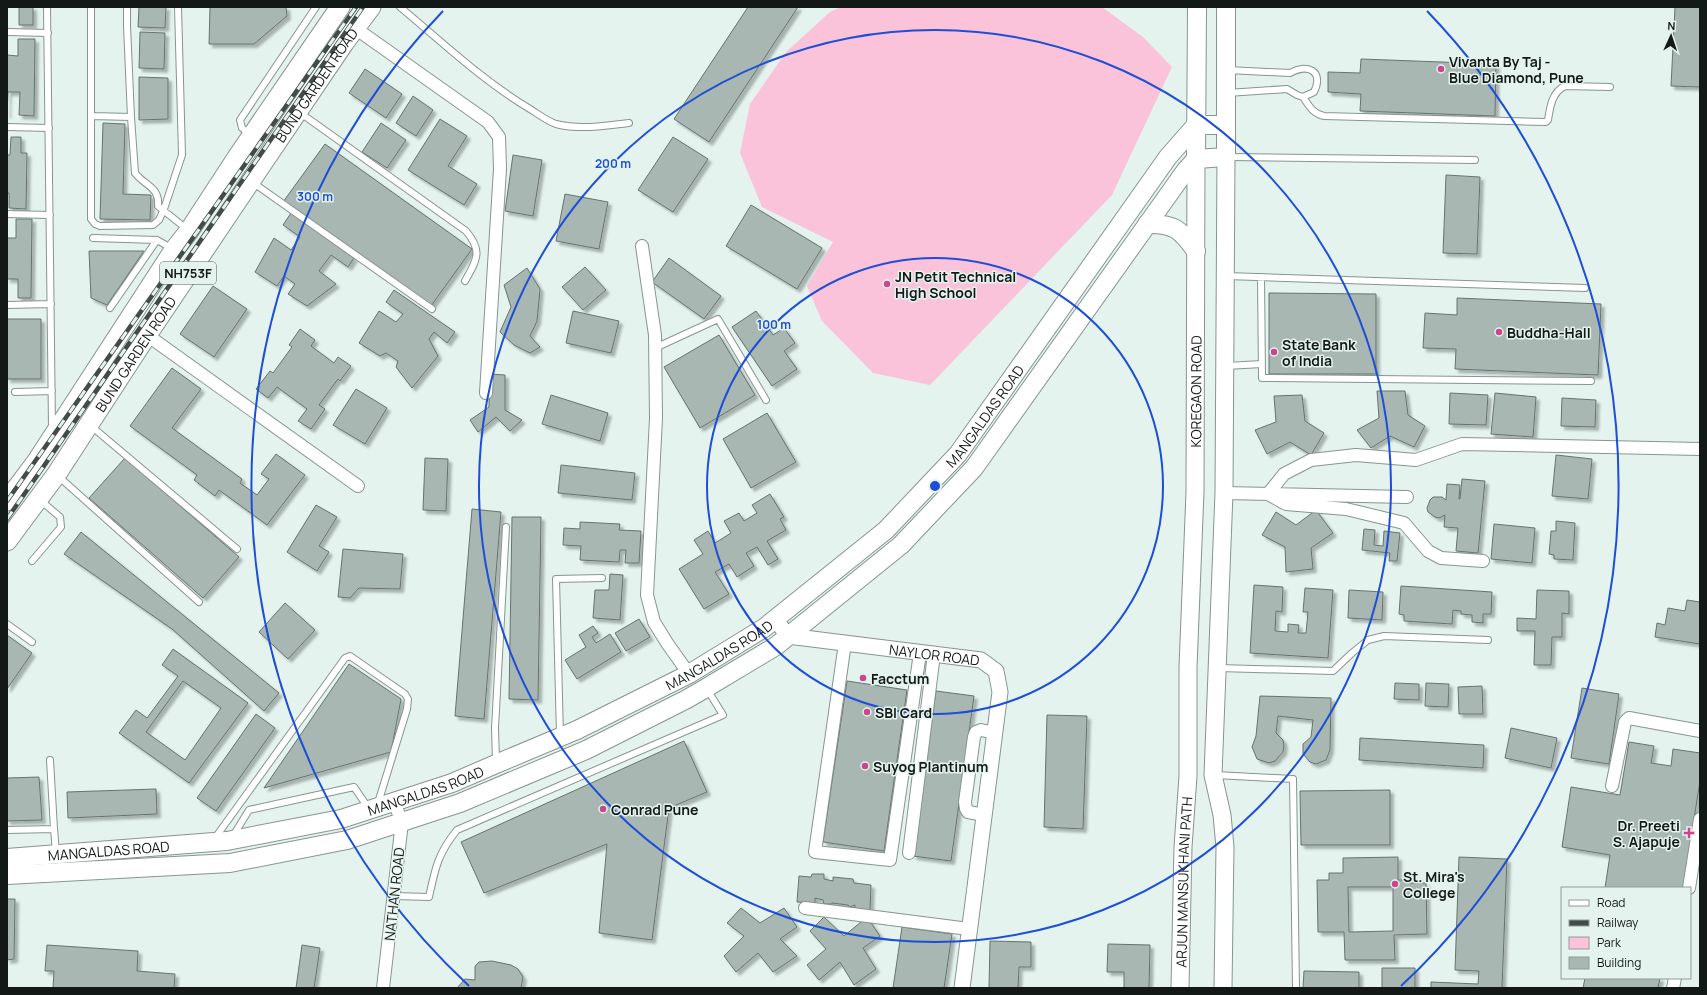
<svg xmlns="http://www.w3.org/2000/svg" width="1707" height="995" viewBox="0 0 1707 995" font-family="Manrope,sans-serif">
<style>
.green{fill:#fbc3da}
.building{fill:#a8b7b2;stroke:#66736e;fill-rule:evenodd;filter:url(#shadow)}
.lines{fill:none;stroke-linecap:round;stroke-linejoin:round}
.service-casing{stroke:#879590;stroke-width:8}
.minor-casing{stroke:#879590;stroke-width:14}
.tertiary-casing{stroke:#879590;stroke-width:17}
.secondary-casing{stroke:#879590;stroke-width:19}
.primary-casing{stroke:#879590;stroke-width:20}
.trunk-casing{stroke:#879590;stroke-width:21}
.service{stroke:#fff;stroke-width:6}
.minor{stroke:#fff;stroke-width:12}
.tertiary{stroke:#fff;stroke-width:15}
.secondary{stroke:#fff;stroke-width:17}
.primary{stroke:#fff;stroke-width:18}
.trunk{stroke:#fff;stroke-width:19}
.rail-casing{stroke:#434b48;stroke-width:4.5}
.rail{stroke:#e4f3ee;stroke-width:3;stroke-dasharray:9;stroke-linecap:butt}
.ring{fill:none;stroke:#1d4ed8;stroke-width:2}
.poi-dot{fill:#cb478b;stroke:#e4f3ee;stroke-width:1.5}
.labels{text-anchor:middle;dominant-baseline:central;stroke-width:3;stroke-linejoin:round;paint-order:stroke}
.shield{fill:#e4f3ee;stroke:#525a58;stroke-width:1}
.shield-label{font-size:13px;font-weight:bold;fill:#131917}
.poi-label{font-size:14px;font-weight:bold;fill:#131917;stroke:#e4f3ee;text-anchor:start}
.street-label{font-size:14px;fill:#131917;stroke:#e4f3ee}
.centre{fill:#1d4ed8;stroke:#e4f3ee;stroke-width:2}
.ring-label{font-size:12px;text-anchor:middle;font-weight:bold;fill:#1d4ed8;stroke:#e4f3ee;stroke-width:3;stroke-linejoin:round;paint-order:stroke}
</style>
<defs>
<filter id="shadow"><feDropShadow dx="3.5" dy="3.5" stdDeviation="1" flood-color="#0004"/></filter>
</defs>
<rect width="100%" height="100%" fill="#e4f3ee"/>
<!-- green -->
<path class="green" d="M841 7H1102L1143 37 1172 67 1112 195 930 385 873 373 822 321 807 286 833 242 762 207 740 153 750 104 786 52 830 12Z"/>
<!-- building -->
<path class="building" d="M19 7H33V25H19Z
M139 7H166L165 28 138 27Z
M210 7H286L287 16 254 44H209Z
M748 7H798L709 142 674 119Z
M1675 7H1700V87L1671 86Z
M140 32 165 33 164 69 139 68Z
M18 39H35L34 116 19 115 20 92H8L7 115V55L18 56Z
M1361 59 1496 64 1495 116 1360 111 1361 94 1328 92V72L1360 73Z
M365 69 402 94 386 118 349 93Z
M139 77 168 78V119L139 120Z
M413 96 433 110 416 136 396 123Z
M440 119 467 136 448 166 477 184 464 205 408 170Z
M103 123 125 124 123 194 151 195 150 220 100 219Z
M381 123 406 140 387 168 362 152Z
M11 137H21V153H27L26 209 9 208V193H7V155H10Z
M673 137 708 159 673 212 638 190Z
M325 144 472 249 431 306 283 202Z
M513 155 542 160 533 216 505 211Z
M1446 175 1480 177 1477 254 1443 253Z
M565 194 608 202 599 249 556 241Z
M751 205 822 248 797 289 726 246Z
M291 213 354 258 348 267 331 255 319 271 336 284 307 306 288 294 295 284 284 276 277 286 255 272 274 238 291 250 300 237 283 225Z
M16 219H32L31 298H18V279H7V238H16Z
M89 251H144L107 305 91 298Z
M669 258 721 296 704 319 652 282Z
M585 267 606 290 583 310 562 287Z
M527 268 540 289 537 321 530 336 540 347 530 353 514 345 500 332 511 307 504 285Z
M213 286 247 309 214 357 180 334Z
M394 290 455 332 447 343 434 332 429 339 438 356 412 388 396 367 398 361 386 353 380 356 359 343 379 311 396 322 403 314 386 302Z
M1269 293 1376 294V374H1269Z
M1457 298 1601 304 1598 375 1455 369 1456 349 1423 348 1425 313 1457 315Z
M573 311 619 321 611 353 566 343Z
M756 311 773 335 784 328 795 343 784 351 797 369 772 386 732 327Z
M7 319H41V379H7Z
M300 329 315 340 311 346 334 363 338 357 351 366 340 381 338 379 319 405 325 409 311 429 298 421 307 409 277 387 268 398 256 389 270 371 273 373 292 347 289 345Z
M719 335 755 395 700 428 664 367Z
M172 368 201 389 172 428 242 479 240 483 257 495 269 479 261 474 276 454 305 475 267 525 219 490 215 496 194 480 197 475 130 426Z
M489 374 505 375V410L522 420 510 431 496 417 478 432 470 420 489 407Z
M356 389 387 408 365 444 333 425Z
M1377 391H1405L1408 415 1425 426 1414 447 1390 436 1371 448 1357 430 1379 418Z
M1450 393 1488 395 1486 425 1449 424Z
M1495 393 1536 397 1533 437 1491 434Z
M551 395 608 413 600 441 542 424Z
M1302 395 1305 421 1324 433 1311 455 1290 442 1267 454 1255 430 1276 422 1274 396Z
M1562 398 1596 400 1595 427 1561 426Z
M767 413 796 462 751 488 723 439Z
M1556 455 1592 459 1588 499 1552 496Z
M125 458 239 557 203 598 89 498Z
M425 458 448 459 446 511 423 510Z
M561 465 635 473 632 500 558 493Z
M1462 479 1485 481 1478 553 1456 551 1458 528 1444 527 1445 515 1439 518 1435 517 1428 512 1427 508 1430 500 1433 497H1442L1446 500 1447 484 1460 485 1459 499H1460Z
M770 494 784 517 780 519 786 530 767 541 778 559 768 565 757 547 746 553 754 566 737 577 729 564 715 572 729 594 704 609 679 569 703 554 694 540 708 531 715 543 731 533 724 521 739 513 744 521 757 513 752 505Z
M316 505 337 517 319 546 329 552 317 571 287 552Z
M472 509 501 512 484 719 455 716Z
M1316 510 1333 533 1311 548 1313 569 1286 572 1285 547 1262 535 1276 512 1296 525Z
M512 517H541L538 700 509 699Z
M1556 521 1575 523 1573 560 1554 559V555L1549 554 1551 531H1556Z
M580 522 620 524 619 530 641 531 639 563H625L626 550H620L619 562 580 560 581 546 563 545 564 528 580 529Z
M1494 524 1535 528 1532 563 1491 559Z
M1364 529 1375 530 1374 545 1383 546 1384 531 1400 533 1397 561H1389L1390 553 1362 550Z
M81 532 279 693 264 711 172 629 64 554Z
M343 549 403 554 400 589 359 588 350 598 338 597Z
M610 574 623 575 620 620 593 618 595 590H609Z
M1254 585 1283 587 1282 612 1276 611 1275 631 1288 632V624L1299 625 1298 633H1306L1308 612H1303L1305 588 1333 590 1328 658 1250 653Z
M1401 586 1492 592 1491 614H1483V623L1472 622V615L1461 614V611L1453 610 1452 624 1404 621V615L1399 614Z
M1349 590 1383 592 1382 620 1348 618Z
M1537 590 1569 591V614L1562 613V637H1552L1551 665H1534L1535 631H1517V618L1536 619Z
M1687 600 1700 602V644L1655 637 1657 623 1665 625 1668 608 1685 611Z
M285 603 315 630 288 659 259 632Z
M639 619 650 637 626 651 615 633Z
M593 626 598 633 592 637 596 643 610 634 621 652 577 679 565 660 586 647 579 635Z
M7 635 32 653 7 689Z
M173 649 248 703 189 783 119 733 136 710 147 718 178 676 162 665ZM183 681 221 708 185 760 146 732Z
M349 664 401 699 391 752 264 788Z
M847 681 907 690 884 851 823 842Z
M1395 683 1419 684V700L1394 699Z
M1426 683 1449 684 1448 707 1425 706Z
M1482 686 1483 714H1459L1458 687Z
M1582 688 1619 694 1609 764 1571 758Z
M936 691 974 696 951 861 913 856Z
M1260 696 1331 698 1330 750 1326 760 1316 764 1310 762 1303 754V744L1311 737 1313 720 1278 716 1276 733 1283 740 1284 746 1283 752 1275 761 1269 763 1257 759 1252 747 1256 736Z
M256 714 275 728 216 811 197 798Z
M1047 715 1087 716 1083 829 1044 827Z
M1511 728 1557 738 1551 768 1505 758Z
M1360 738 1484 745 1483 768 1359 760Z
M684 741 707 792 669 808 652 940 599 933 607 844 484 893 461 842Z
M1629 742 1654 746 1651 763 1671 766 1673 749 1700 753V781L1683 888H1605L1610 855 1562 847 1571 787 1620 795Z
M39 777 42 820 7 821V778Z
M156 789 157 814 68 818 67 792Z
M1390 790V845H1301L1300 791Z
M1398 857V880H1409V883H1426L1427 934 1394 935 1395 960H1345L1344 932H1318L1317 880H1329V873H1343V858ZM1348 887H1393V931L1349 932Z
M1459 857 1507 859 1502 988H1431V982L1478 984 1479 971 1455 970Z
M812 874H824V879L833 881V877L853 879 854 883 871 885 870 910 855 909V905L850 907 848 905 832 903V904H824L823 900 815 898V903L797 902 799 876 811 877Z
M7 899H15L14 959 7 960Z
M741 908 760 923 784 908 797 927 780 939 797 956 773 972 758 953 736 972 724 956 744 936 727 923Z
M824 917 844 936 867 917 880 936 863 948 876 969 854 985 840 962 819 980 807 965 826 949 810 931Z
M902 927 952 934 944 988H893Z
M990 941 1031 942V967H1019L1018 988H989Z
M1108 944 1150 945 1149 988H1124V972H1107Z
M47 945 138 951 137 971 175 974 174 988H53L54 971H45Z
M302 945 320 948 314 988H296Z
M492 961 511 965 518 969 523 977 521 988H457L465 979 475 980V966L479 962Z
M1382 968H1415V988H1382Z
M1304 971 1359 972V988H1303Z
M1585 978H1660L1658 988H1583Z"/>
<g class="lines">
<!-- service casing -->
<g class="service-casing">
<path id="service" d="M47 7 52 427
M91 7V219L95 224 100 226 153 225 159 220 164 209 182 155 178 7
M127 7V26L131 117 135 173C145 186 160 187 158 206L188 230
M400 7C442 42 483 81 530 109 538 114 547 121 556 124 580 130 606 126 629 123
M7 32 48 33
M1227 93 1287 89 1297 95 1303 97 1314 92C1324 71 1308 63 1290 73L1227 70
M1303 97C1309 106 1313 114 1324 116L1546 122 1548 120C1550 107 1552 92 1565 86L1610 87
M299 112 466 231C483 251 477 260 465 281
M91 116 131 117
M7 127 49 128
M251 135 242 128 240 120 316 7
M1228 157 1475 160
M252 182 432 309
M7 214 50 215
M93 238 157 240 173 249
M1226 276 1585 288
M1261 277 1262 378 1591 381
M7 305 51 304
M110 308 157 240
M655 348 718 319 766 400
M1226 366 1262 364
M15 392 52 391
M91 426 237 549
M58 476 199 602
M32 561 61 527 60 517 40 500
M7 624 32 642
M1218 668 1333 671 1352 653 1368 640 1384 636 1488 640
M560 736 556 579 602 578
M50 760 54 829
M496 761 495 728 506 527
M1215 775 1293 779 1296 988
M7 830 54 829 56 852
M233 836 249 810 354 787 369 809
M215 838 345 658 350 656 405 694 408 699 407 709 378 803
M394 896 429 897C435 869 438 853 457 830L723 715 707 689"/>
</g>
<!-- minor casing -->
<g class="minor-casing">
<path id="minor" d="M355 28 488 122 499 137 500 169 486 393
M642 246 655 335 656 418 647 595 654 622 667 643 689 674
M147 335 358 486
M1224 493 1407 497
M1483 561 1441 558 1428 551 1404 523 1346 509 1286 504 1268 494 1284 474 1311 460 1356 455 1416 460 1462 444 1700 449
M845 643 815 852 890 860 920 653
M1612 786 1625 722 1629 718 1700 731
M984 815 968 812 966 809 965 802 974 737 976 732 981 730 995 733
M909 853 934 654
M1689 888 1700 819
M805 908 969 929
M383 988 402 822 394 802
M1673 988 1675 978"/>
</g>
<!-- tertiary casing -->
<g class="tertiary-casing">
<g id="tertiary">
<path id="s1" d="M775 619 788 636 981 660 996 671 1000 692 962 988"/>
</g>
</g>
<!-- secondary casing -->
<g class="secondary-casing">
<g id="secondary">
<path id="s2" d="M1180 988 1183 847 1188 776V667L1195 492 1196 159"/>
<path d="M1223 988 1225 847 1222 815 1213 775 1224 493 1226 157"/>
</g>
</g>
<!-- primary casing -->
<g class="primary-casing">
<g id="primary">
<path d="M1196 159 1197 7"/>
<path d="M1147 224C1174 223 1181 230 1196 251"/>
<path id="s3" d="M7 858 227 841 341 819 452 783 496 764 577 730 689 674 764 628 886 530 958 454 1168 157 1196 125H1226"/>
<path d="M7 875 230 863 347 840 460 803 586 750 687 699 706 688 776 646 901 545 974 468 1186 170 1196 159 1226 157V7"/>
</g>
</g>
<!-- trunk casing -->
<g class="trunk-casing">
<g id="trunk">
<path d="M7 501 37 461 174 250 189 231 238 156 340 7"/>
<path id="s4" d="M7 541 56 475 147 335 258 170 344 43 371 7"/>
</g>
</g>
<!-- service -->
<use href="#service" class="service"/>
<!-- minor -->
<use href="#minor" class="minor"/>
<!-- tertiary -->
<use href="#tertiary" class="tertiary"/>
<!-- secondary -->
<use href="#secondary" class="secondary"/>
<!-- primary -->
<use href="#primary" class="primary"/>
<!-- trunk -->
<use href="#trunk" class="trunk"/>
<!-- rail casing -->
<g class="rail-casing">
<path id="rail" d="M7 501 356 7
M7 519 363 7"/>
</g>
<!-- rail -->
<use href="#rail" class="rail"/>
</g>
<!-- distance rings -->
<g class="ring">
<circle cx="935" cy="486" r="228"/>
<circle cx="935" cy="486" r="456"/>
<path d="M469 986A684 684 0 0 1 443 11M1427 11A684 684 0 0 1 1401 986"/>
</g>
<!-- markers -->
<g class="poi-dot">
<circle cx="1441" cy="69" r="4"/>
<circle cx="887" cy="284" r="4"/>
<circle cx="1499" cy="332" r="4"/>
<circle cx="1274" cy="352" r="4"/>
<circle cx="863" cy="678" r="4"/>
<circle cx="867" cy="712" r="4"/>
<circle cx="865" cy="766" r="4"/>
<circle cx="603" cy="809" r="4"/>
<path d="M1687 827h4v4h4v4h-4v4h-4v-4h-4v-4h4z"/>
<circle cx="1395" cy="884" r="4"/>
</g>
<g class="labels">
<!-- shield labels -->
<rect class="shield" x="160" y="262" width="56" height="22" rx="3"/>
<g class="shield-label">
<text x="188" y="273">NH753F</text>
</g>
<!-- poi labels -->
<g class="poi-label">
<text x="1449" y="61">Vivanta By Taj -<tspan x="1449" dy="16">Blue Diamond, Pune</tspan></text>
<text x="895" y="276">JN Petit Technical<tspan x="895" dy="16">High School</tspan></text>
<text x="1507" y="332">Buddha-Hall</text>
<text x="1282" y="344">State Bank<tspan x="1282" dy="16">of India</tspan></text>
<text x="871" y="678">Facctum</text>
<text x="875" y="712">SBI Card</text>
<text x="873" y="766">Suyog Plantinum</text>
<text x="611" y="809">Conrad Pune</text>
<text x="1680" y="825" text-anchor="end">Dr. Preeti<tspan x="1680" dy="16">S. Ajapuje</tspan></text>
<text x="1403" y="876">St. Mira's<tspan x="1403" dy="16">College</tspan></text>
</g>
<!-- street labels -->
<g class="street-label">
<text stroke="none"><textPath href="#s4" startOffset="551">BUND GARDEN ROAD</textPath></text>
<text stroke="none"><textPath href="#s4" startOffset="227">BUND GARDEN ROAD</textPath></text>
<text stroke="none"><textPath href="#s2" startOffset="597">KOREGAON ROAD</textPath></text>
<text stroke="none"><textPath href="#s3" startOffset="1110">MANGALDAS ROAD</textPath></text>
<text stroke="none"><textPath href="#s3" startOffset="750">MANGALDAS ROAD</textPath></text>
<text stroke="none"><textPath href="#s1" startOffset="169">NAYLOR ROAD</textPath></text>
<text stroke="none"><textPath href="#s3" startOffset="426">MANGALDAS ROAD</textPath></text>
<text stroke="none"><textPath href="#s3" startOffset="102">MANGALDAS ROAD</textPath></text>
<text stroke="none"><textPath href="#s2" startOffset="106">ARJUN MANSUKHANI PATH</textPath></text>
<text transform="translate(394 894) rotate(-84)">NATHAN ROAD</text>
</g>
</g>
<circle cx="935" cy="486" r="6" class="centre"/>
<g class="ring-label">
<text x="613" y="168">200 m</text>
<text x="315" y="201">300 m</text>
<text x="774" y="329">100 m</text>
</g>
<!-- border -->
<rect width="1707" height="995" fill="none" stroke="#131917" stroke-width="16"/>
<!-- legend -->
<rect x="1561" y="887" width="130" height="92" fill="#e4f3ee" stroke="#909c98"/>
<rect x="1569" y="900" width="20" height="6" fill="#ffffff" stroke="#909c98"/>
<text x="1597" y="907" font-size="12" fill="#131917">Road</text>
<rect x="1569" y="920" width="20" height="6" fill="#434b48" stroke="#909c98"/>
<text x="1597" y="927" font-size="12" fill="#131917">Railway</text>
<rect x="1569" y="937" width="20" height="12" fill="#fbc3da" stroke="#909c98"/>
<text x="1597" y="947" font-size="12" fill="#131917">Park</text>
<rect x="1569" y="957" width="20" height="12" fill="#a8b7b2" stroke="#909c98"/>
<text x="1597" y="967" font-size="12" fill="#131917">Building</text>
<!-- north arrow -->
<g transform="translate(1671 36) rotate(3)" stroke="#e4f3ee" stroke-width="3" paint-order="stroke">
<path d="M0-3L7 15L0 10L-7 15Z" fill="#131917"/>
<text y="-6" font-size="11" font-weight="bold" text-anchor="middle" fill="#131917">N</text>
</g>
</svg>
